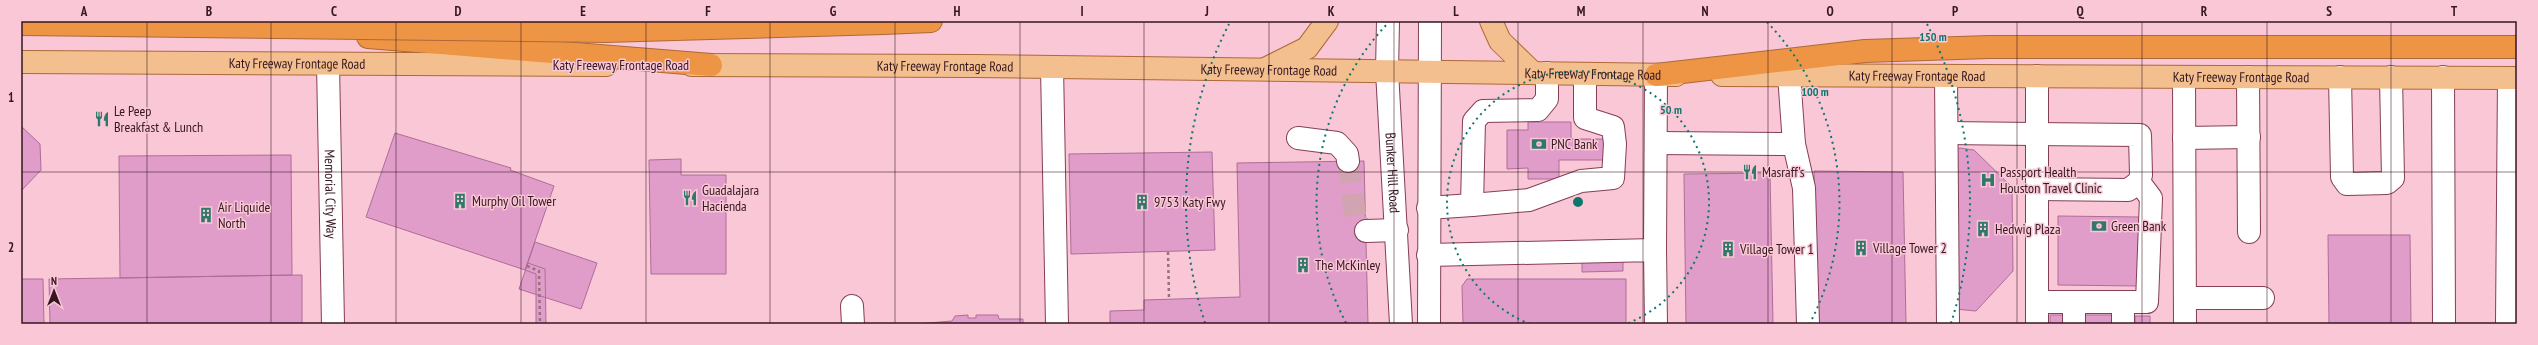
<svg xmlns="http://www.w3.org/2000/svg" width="2538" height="345" viewBox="0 0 2538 345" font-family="'PT Sans Narrow',sans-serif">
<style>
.building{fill:#e19dc9;stroke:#ae6d98}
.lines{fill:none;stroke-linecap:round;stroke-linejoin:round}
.minor-tunnel{stroke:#d2a4b1;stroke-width:22;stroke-dasharray:22 11;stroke-linecap:butt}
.minor-casing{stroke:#843f57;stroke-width:24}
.major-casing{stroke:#ad6938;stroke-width:24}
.highway-casing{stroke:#ad6938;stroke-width:24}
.path{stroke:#99717d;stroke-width:2.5;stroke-dasharray:3 3;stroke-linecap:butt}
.minor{stroke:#fff;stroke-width:22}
.major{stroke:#f4bf8f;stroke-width:22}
.highway{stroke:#ed9544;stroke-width:22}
.highway-bridge-casing{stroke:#ad6938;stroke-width:24;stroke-linecap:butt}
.highway-bridge{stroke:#ed9544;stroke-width:22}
.grid{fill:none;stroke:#351721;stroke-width:1;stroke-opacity:0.55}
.ring{fill:none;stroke:#0f766e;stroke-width:2;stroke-dasharray:2 4}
.labels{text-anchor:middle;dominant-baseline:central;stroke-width:3;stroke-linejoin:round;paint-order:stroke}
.street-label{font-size:14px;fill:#351721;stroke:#f9c7d5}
.poi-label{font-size:14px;fill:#351721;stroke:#f9c7d5;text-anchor:start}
.centre{fill:#0f766e;stroke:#f9c7d5;stroke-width:2}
.ring-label{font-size:12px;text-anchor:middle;font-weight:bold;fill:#0f766e;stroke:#f9c7d5;stroke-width:3;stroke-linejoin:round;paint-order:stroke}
.neatline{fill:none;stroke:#351721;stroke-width:1.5}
.grid-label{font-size:13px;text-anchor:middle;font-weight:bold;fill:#351721}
</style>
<rect width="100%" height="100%" fill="#f9c7d5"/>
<!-- building -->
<path class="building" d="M1528 122H1571V139H1610V160H1559V179H1528V168L1507 169V130H1528Z
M21 126 40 144 41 170 21 191Z
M395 133 511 168 510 170 554 186 525 270 366 217Z
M1960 148 1974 150 2012 187 2013 271 1976 311 1955 309 1956 150Z
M1212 152 1215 250 1071 254 1069 154Z
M291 155 292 275 120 278 119 156Z
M681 159V175H726V274H651L649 160Z
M1364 161 1368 324H1110V311L1144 310V300L1240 297 1237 163Z
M1814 171 1903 172 1906 324H1819Z
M1770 173 1773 324H1686L1684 174Z
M2058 216 2139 217 2138 286 2058 285Z
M2328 235H2410L2411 324H2329Z
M535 242 597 263 581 309 519 289Z
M1623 256V271L1582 272V257Z
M528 263 545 269 546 324H536V274L525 270Z
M302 275V324H50L49 279Z
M21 279H43L44 324H21Z
M1467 279H1626V324H1463L1462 286Z
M968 315V318H976V315H998L999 319H1023V324H917L952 321 955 316Z
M2050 315H2065V324H2050Z
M2084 315H2115V324H2084Z
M2135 316H2150V324H2135Z"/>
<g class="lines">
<!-- minor-tunnel -->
<path class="minor-tunnel" d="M1348 161 1356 223 1366 231"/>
<!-- minor casing -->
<g class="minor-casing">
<g id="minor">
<path id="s1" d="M1388 21 1387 71 1401 324"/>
<path id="s2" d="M328 64 333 324"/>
<path d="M1052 67 1057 324"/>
<path d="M1789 75 1794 144 1804 188 1808 324"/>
<path d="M1946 76 1948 324"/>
<path d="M2037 76V324"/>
<path d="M2184 77 2185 324"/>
<path d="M2248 77 2249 232"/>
<path d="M2340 77 2342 177 2347 184 2387 183 2393 178 2391 77"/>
<path d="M2443 77 2444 324"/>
<path d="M1947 133 2140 135 2141 175 2139 182 2128 190 2037 189"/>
<path d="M1298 138 1337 143 1347 154 1348 161"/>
<path d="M2184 138 2249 137"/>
<path d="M1656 143 1794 144"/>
<path d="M1472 205 1529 200 1581 181 1613 178 1615 144 1613 127 1585 118V74"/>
<path d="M1428 208 1472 205 1474 121 1483 111 1538 110 1547 99V73"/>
<path d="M1366 231 1397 230"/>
<path d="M1655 250 1656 75"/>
<path d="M1428 255 1655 250 1656 324"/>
<path d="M2185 298H2263"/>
<path d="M2037 302H2147L2151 198 2139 182"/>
<path d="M852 306 853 324"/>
<path d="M1429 324 1430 21"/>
<path d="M2074 324V302"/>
<path d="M2123 324V302"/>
<path d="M2507 324 2509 78"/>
</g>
</g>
<!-- major casing -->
<g class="major-casing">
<g id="major">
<path d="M1491 21 1500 41 1533 73"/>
<path id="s3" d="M21 62 606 65"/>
<path id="s4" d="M692 65 975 66 1676 75"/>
<path d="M1267 68 1307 48 1327 21"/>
<path id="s5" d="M1722 75 2517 78"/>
</g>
</g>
<!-- highway casing -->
<g class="highway-casing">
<path id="highway" d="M884 23 931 21
M368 37 711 65
M1656 75 1865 51 1989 47H2517"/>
</g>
<!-- path -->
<path class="path" d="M1168 252 1169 299
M527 266 539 271 540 324"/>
<!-- minor -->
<use href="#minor" class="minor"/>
<!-- major -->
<use href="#major" class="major"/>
<!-- highway -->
<use href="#highway" class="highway"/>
<!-- highway-bridge casing -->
<g class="highway-bridge-casing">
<path id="highway-bridge" d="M21 24 605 31 884 23"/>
</g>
<!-- highway-bridge -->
<use href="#highway-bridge" class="highway-bridge"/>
</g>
<!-- grid -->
<path class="grid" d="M147 21V324M271 21V324M396 21V324M521 21V324M646 21V324M770 21V324M895 21V324M1020 21V324M1144 21V324M1269 21V324M1394 21V324M1518 21V324M1643 21V324M1768 21V324M1892 21V324M2017 21V324M2142 21V324M2267 21V324M2391 21V324M21 172H2517"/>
<!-- distance rings -->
<g class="ring">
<path d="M1530 324A131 131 0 1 1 1626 324"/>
<path d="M1346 323A261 261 0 0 1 1389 22M1767 22A261 261 0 0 1 1810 323"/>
<path d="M1205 323A392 392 0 0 1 1229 24M1927 24A392 392 0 0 1 1951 323"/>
</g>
<!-- icons -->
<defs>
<g id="restaurant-bare" transform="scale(1.2)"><path d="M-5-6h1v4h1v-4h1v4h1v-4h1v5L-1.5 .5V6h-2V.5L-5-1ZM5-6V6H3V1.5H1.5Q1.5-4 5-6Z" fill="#32776b" stroke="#f9c7d5" stroke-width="2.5" paint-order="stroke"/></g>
<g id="bank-bare" transform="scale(1.2)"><path d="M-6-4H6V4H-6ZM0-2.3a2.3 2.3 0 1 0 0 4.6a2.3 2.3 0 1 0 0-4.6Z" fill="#32776b" stroke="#f9c7d5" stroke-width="2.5" paint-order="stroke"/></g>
<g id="hospital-bare" transform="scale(1.2)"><path d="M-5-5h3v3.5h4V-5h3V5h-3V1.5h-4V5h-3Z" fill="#32776b" stroke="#f9c7d5" stroke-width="2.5" paint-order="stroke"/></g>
<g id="building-bare" transform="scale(1.2)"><path d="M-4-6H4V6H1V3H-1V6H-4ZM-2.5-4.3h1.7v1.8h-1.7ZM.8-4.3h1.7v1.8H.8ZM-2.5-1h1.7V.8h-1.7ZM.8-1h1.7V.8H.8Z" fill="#32776b" stroke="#f9c7d5" stroke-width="2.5" paint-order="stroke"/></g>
</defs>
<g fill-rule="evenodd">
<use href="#restaurant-bare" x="102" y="119"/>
<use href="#bank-bare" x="1539" y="144"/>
<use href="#restaurant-bare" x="1750" y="172"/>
<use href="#hospital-bare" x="1988" y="180"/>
<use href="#restaurant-bare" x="690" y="198"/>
<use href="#building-bare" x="460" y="201"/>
<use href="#building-bare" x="1142" y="202"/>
<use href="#building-bare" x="206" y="215"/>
<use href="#bank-bare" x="2099" y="226"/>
<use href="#building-bare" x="1983" y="229"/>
<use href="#building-bare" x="1861" y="248"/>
<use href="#building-bare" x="1728" y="249"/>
<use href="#building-bare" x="1303" y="265"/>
</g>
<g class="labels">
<!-- street labels -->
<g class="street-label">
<text stroke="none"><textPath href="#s3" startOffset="276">Katy Freeway Frontage Road</textPath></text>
<text x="621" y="65">Katy Freeway Frontage Road</text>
<text stroke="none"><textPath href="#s4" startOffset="253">Katy Freeway Frontage Road</textPath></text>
<text stroke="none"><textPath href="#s4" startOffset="577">Katy Freeway Frontage Road</textPath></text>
<text stroke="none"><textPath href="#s4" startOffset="901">Katy Freeway Frontage Road</textPath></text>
<text stroke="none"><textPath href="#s5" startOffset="195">Katy Freeway Frontage Road</textPath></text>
<text stroke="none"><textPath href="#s5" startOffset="519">Katy Freeway Frontage Road</textPath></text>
<text stroke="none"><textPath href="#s1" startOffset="152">Bunker Hill Road</textPath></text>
<text stroke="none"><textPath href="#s2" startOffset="130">Memorial City Way</textPath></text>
</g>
<!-- poi labels -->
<g class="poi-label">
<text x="114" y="111">Le Peep<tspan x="114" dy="16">Breakfast &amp; Lunch</tspan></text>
<text x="1551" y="144">PNC Bank</text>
<text x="1762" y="172">Masraff's</text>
<text x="2000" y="172">Passport Health<tspan x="2000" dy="16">Houston Travel Clinic</tspan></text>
<text x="702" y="190">Guadalajara<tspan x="702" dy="16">Hacienda</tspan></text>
<text x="472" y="201">Murphy Oil Tower</text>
<text x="1154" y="202">9753 Katy Fwy</text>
<text x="218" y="207">Air Liquide<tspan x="218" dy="16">North</tspan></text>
<text x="2111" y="226">Green Bank</text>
<text x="1995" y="229">Hedwig Plaza</text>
<text x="1873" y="248">Village Tower 2</text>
<text x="1740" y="249">Village Tower 1</text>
<text x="1315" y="265">The McKinley</text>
</g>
</g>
<circle cx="1578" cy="202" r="6" class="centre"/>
<g class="ring-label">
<text x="1933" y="41">150 m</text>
<text x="1815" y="96">100 m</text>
<text x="1671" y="114">50 m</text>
</g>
<!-- border -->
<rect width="2538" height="345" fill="none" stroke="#f9c7d5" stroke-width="44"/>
<!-- north arrow -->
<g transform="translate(54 291)" stroke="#f9c7d5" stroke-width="3" paint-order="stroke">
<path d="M0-3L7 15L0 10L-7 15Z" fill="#351721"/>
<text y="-6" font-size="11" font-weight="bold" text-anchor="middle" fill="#351721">N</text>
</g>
<rect x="22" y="22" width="2494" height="301" class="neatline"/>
<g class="grid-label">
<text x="84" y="16">A</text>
<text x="209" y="16">B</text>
<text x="334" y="16">C</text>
<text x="458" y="16">D</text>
<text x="583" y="16">E</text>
<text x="708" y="16">F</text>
<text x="833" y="16">G</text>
<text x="957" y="16">H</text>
<text x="1082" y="16">I</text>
<text x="1207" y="16">J</text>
<text x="1331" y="16">K</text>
<text x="1456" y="16">L</text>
<text x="1581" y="16">M</text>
<text x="1705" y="16">N</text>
<text x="1830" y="16">O</text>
<text x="1955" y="16">P</text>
<text x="2080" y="16">Q</text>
<text x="2204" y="16">R</text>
<text x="2329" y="16">S</text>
<text x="2454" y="16">T</text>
<text x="11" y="102">1</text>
<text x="11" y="252">2</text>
</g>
</svg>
